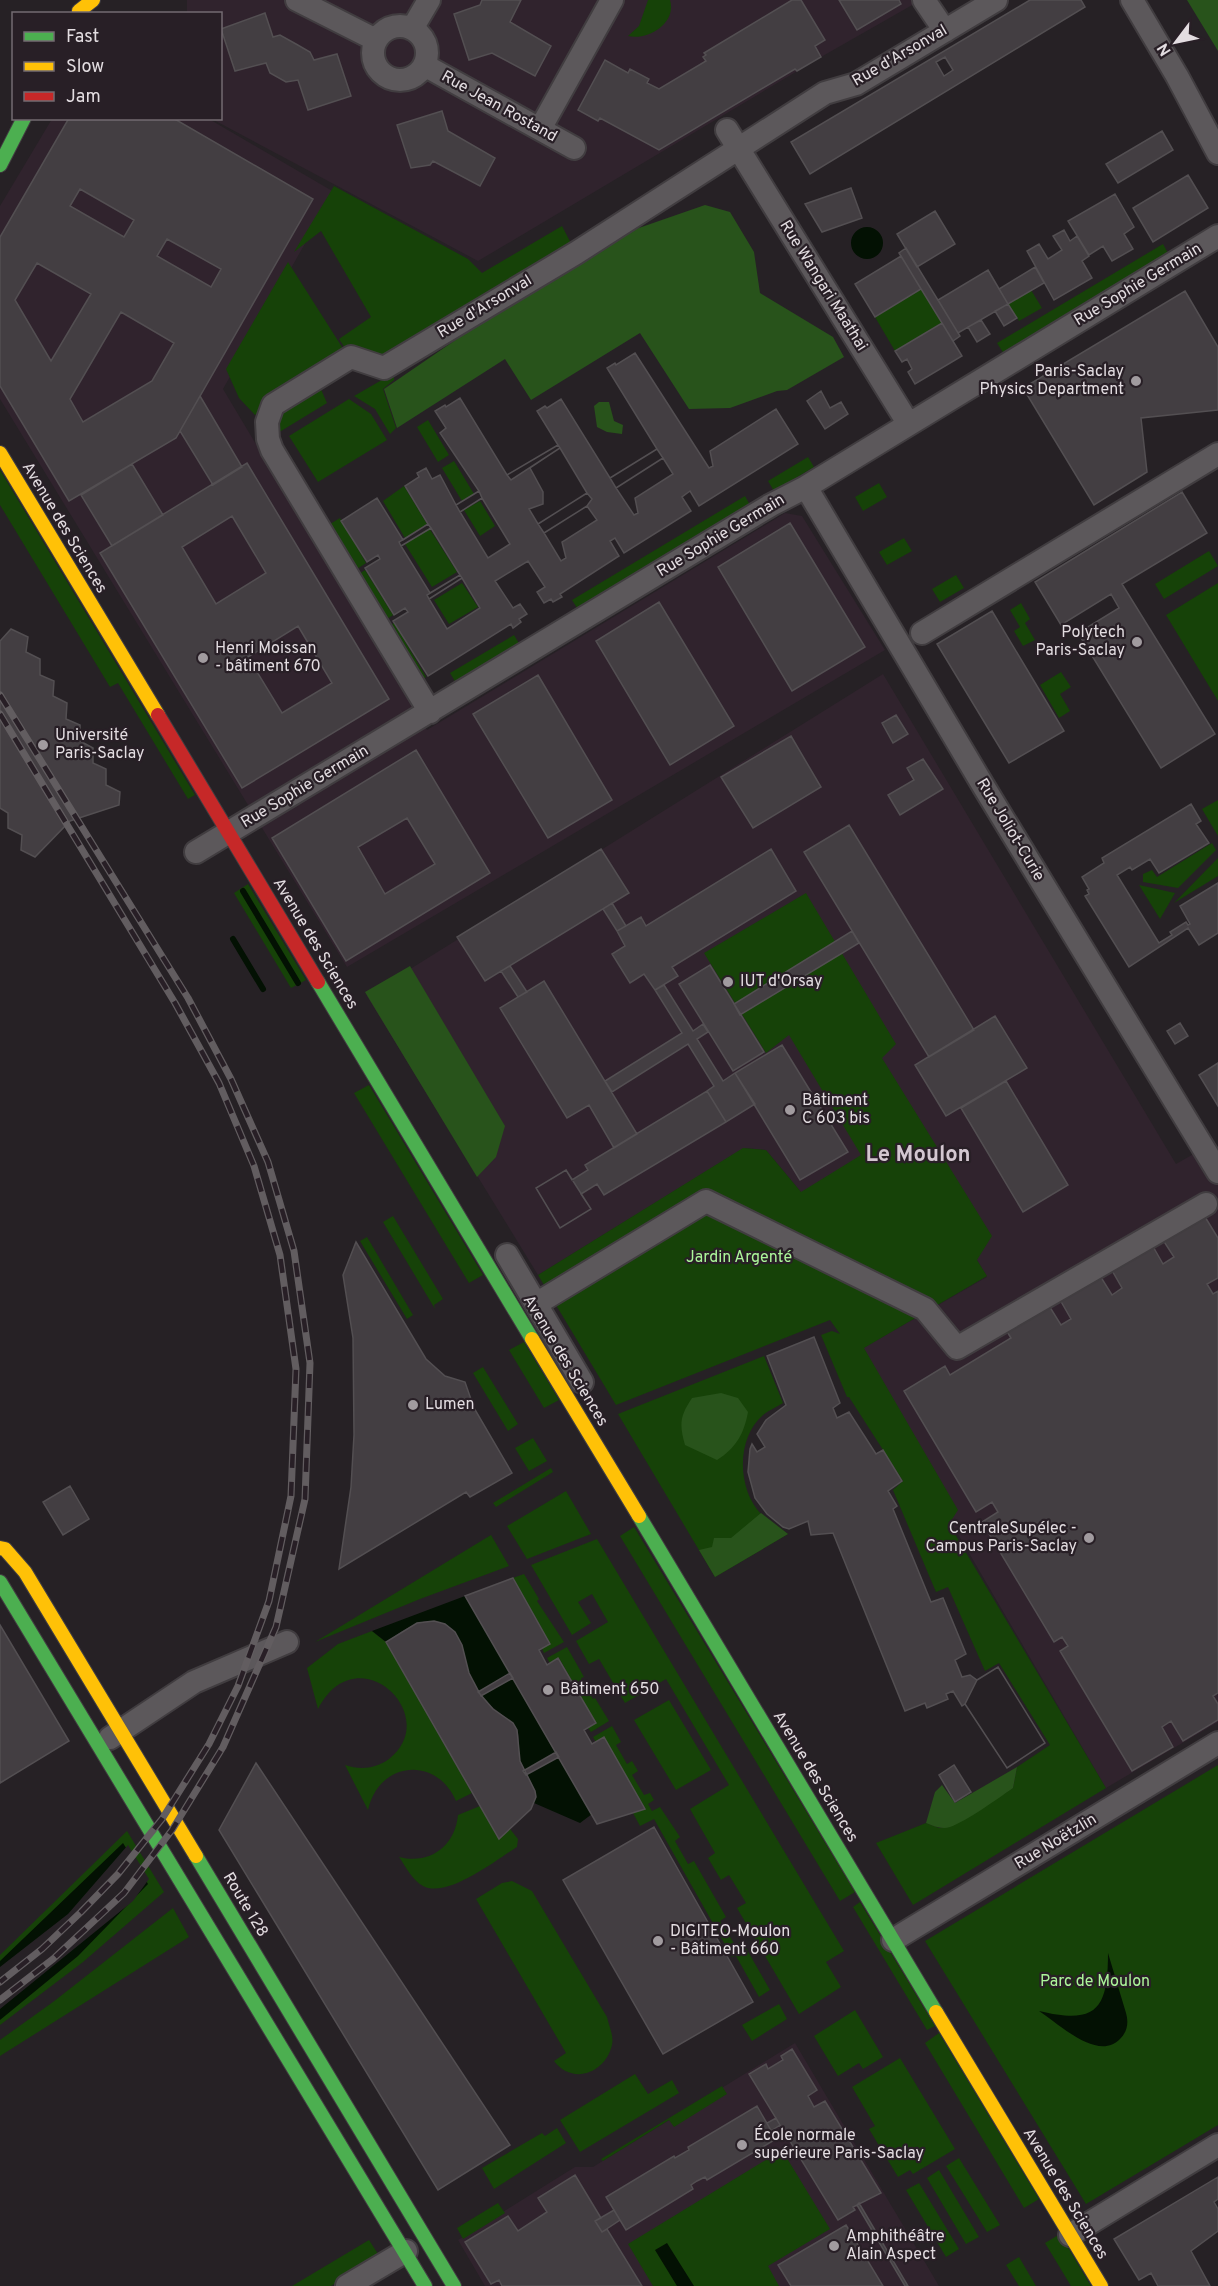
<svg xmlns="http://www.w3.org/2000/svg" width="1218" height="2286" viewBox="0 0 1218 2286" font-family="Overpass,sans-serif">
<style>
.built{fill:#30232d}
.green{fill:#164208}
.forest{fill:#28531b}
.water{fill:#031103}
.pier{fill:#262125}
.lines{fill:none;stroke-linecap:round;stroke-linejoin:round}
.stream{stroke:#031103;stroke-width:6}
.building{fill:#433e42;stroke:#534f52;stroke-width:1.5;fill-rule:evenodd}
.street-casing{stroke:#413d40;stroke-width:26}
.fast-casing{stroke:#413d40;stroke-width:16}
.slow-casing{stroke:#413d40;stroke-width:16}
.jam-casing{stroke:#413d40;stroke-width:16}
.street{stroke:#5c585b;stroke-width:22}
.fast{stroke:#4caf50;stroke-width:14}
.slow{stroke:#ffc107;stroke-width:14}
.jam{stroke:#c62828;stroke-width:14}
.rail-casing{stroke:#625d60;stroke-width:7}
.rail{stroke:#281f26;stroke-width:4.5;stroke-dasharray:14;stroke-linecap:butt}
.poi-dot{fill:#a19b9f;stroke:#281f26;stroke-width:2}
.labels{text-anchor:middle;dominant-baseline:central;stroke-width:4.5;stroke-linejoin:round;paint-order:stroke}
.street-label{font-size:16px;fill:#e3dde1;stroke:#281f26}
.poi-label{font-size:16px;fill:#e3dde1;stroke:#281f26;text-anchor:start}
.park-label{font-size:16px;fill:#acf69a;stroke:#281f26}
.district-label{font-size:22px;font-weight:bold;fill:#d3c7d0;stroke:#281f26}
</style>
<rect width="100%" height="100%" fill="#262125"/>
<!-- built -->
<path class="built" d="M187 0H921L821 57 478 261 212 119 220 118V14L187 13Z
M52 119H209L334 192 223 389 427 730 785 513 802 516 885 650 347 967 0 399V206Z
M883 674 1176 1164 1213 1143 1218 1151V1722L1106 1788 853 1354 987 1277 977 1260 801 1192 766 1150 744 1148 538 1275 367 996Z
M795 2043 939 2286H485L458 2240 575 2167H593Z"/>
<!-- green -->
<path class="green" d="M648 0H670C677 22 649 41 628 36L639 26Z
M334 186 468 259 482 273 562 226 576 253 384 368 351 357 339 339 371 317 321 231 294 252Z
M1163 244 1169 255 1004 354 997 343Z
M288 262 349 358 316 378 327 403 268 439 272 406 255 415 239 398 226 369Z
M922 289 942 323 895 351 875 317Z
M1031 290 1042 308 1019 321 1008 304Z
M394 373V380L383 389 396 428 390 434 375 409 354 396Z
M349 399 371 414 387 440 318 482 289 436Z
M428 420 449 455 438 462 417 427Z
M808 457 814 467 774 491 768 481Z
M454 461 474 494 462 501 442 468Z
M0 470 195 795 188 799 118 683 110 687 0 505Z
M879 483 887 497 863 511 855 497Z
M404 486 427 524 405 538 383 501Z
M745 496 751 507 579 611 572 600Z
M480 501 495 526 480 536 464 510Z
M340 518 366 563 345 577 330 524Z
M429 528 457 572 432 587 405 544Z
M904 538 912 551 887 565 879 552Z
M1209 551 1218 566 1164 599 1155 584Z
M365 570 393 615 375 627 347 582Z
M956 575 964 588 940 602 932 589Z
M462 583 478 607 449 624 434 600Z
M1218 583V701L1166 615Z
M1021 603 1030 619 1025 623 1035 640 1023 646 1014 631 1020 627 1010 610Z
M394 623 426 677 411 686 378 633Z
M514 635 520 645 456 683 450 673Z
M1061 672 1071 687 1060 694 1070 711 1059 718 1040 685Z
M1218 800V836L1202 809Z
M1212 843 1216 850 1178 888 1143 882V874L1152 870 1157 877Z
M1218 858V876L1174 903Z
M248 884 306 980 291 988 234 893Z
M1139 885 1175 893 1160 919Z
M806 893 896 1044 882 1058 992 1236 977 1260 987 1276 864 1348 958 1510 949 1524 1106 1788 913 1905 876 1843 926 1823 939 1828 949 1827 1013 1788 1017 1767 1050 1745 999 1663 985 1671 948 1587 936 1592 893 1490 903 1481 849 1397H847L821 1335 832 1331 840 1334 830 1320 616 1405 538 1275 743 1148 766 1150 801 1192 861 1155 789 1035 766 1053 704 953Z
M369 1085 483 1275 469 1283 354 1093Z
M393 1216 443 1299 434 1305 435 1309 383 1222Z
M367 1237 413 1315 407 1319 360 1241Z
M524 1342 559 1400 544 1408 509 1350Z
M764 1356 783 1403C777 1407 769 1410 763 1415 736 1438 737 1489 761 1514 769 1521 779 1527 788 1534L715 1577 618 1414Z
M483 1367 518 1424 508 1431 473 1373Z
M533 1438 547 1461 529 1471 515 1448Z
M551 1468 553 1472 496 1507 493 1503Z
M566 1491 591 1534 527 1559 507 1526Z
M634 1527 855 1892 840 1901 620 1536Z
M491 1535 509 1566 420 1599 315 1642Z
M597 1539 844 1951 826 1962 841 1987 799 2014 737 1908 746 1903 729 1875 721 1880 708 1858 715 1853 690 1809 729 1785 666 1679 625 1703 599 1659 589 1664 576 1641 608 1622 592 1594 578 1602 591 1623 572 1635 531 1565Z
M524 1574 539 1599 537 1601 564 1642 544 1653 542 1648 550 1643 513 1578Z
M372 1631 386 1642 472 1793 456 1801C436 1755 379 1761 368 1810L345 1765C360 1770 375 1769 389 1759 444 1716 357 1633 318 1709L307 1668 338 1644Z
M567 1647 584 1677 581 1678 593 1699 595 1698 609 1721 591 1732 588 1728 596 1723 559 1658 550 1663 547 1658Z
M669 1700 711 1770 676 1790 634 1720Z
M612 1726 621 1742 616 1745 627 1764 632 1761 638 1771 632 1775 644 1795 650 1793 654 1800 648 1804 652 1811 660 1807 680 1837 675 1841 688 1864 694 1861 726 1917 720 1921 735 1945 742 1941 770 1990 759 1997 736 1956 732 1957 654 1819 640 1826 633 1813 645 1808 604 1738 596 1742 593 1737Z
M1218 1765V2125L1086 2204 925 1941Z
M480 1806 499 1838 510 1829 518 1839 517 1847C496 1860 447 1899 423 1886 412 1880 406 1867 399 1857 430 1865 455 1846 458 1815Z
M127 1831 164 1892 83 1962 0 2025V1955Z
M512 1881 532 1891 607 2017C609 2026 614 2036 612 2045 605 2074 572 2085 554 2061L566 2053 476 1899 502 1883Z
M860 1902 935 2026 927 2030 853 1907Z
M173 1908 189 1937 0 2056V2040L53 2002Z
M779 2004 787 2019 752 2041 742 2025Z
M855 2010 883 2057 863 2069 859 2063 838 2076 814 2036Z
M939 2033 1039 2199 1024 2208 925 2043Z
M900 2058 955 2149 913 2174 910 2170 898 2177 869 2129 875 2126 852 2087Z
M635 2074 648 2094 672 2080 679 2093 580 2152 560 2120Z
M722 2086 727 2094 674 2127 669 2120 603 2161 601 2159Z
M557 2128 566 2143 494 2189 482 2168 542 2133 545 2136Z
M782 2150 830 2229 768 2266 779 2286H653L628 2244Z
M959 2158 1000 2225 987 2232 946 2166Z
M939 2170 979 2237 966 2244 927 2178Z
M919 2183 959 2249 946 2257 906 2190Z
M498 2203 505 2213 463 2239 457 2228Z
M1060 2234 1091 2286H1071L1045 2243Z
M369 2240 380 2257 331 2286H292Z
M1019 2257 1036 2286H1019L1006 2265Z"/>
<!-- forest -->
<path class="forest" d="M1187 0H1218V51Z
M705 205 730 212 754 252 760 293 833 337 844 357 787 390 777 391 730 408 689 409 640 333 531 400 505 359 397 428 384 389 473 328 633 230Z
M599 402H609L614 421 623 425 622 434 607 432 597 427 594 406Z
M410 966 505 1126 496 1157 477 1177 365 992Z
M721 1393 738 1398 748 1412C744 1434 736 1448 717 1460L685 1445C679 1424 680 1416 692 1398Z
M761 1513 788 1534 715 1577 699 1550 712 1547 714 1538H731Z
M1017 1767 1013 1788C997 1799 967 1821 950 1827 942 1830 934 1826 926 1823L935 1792 942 1785 955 1803Z"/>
<!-- water -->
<path class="water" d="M851 243a16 16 0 1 1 32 0a16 16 0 1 1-32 0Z
M465 1596 592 1814 580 1823 534 1803C538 1785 524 1778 520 1762 517 1751 521 1739 517 1730 511 1717 487 1708 478 1691 474 1683 470 1675 467 1666 461 1650 462 1632 444 1624 422 1614 403 1631 386 1642L372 1631Z
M123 1843 148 1884 78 1956 0 2020V1961Z
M1108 1953 1126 2013C1129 2023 1127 2032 1120 2039 1098 2062 1059 2024 1039 2011 1097 2025 1108 2009 1108 1953Z
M667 2243 694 2286H677L655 2250Z"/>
<!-- pier -->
<path class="pier" d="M128 1845 149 1879 133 1901 0 2009V1967L68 1914Z"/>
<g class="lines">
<!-- stream -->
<path class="stream" d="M243 891 298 983
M233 939 263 989"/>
</g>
<!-- building -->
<path class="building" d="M482 0H521L510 22 551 46 535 76 492 53 469 60 454 14 480 5Z
M792 0H801L825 40 815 46 821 57 797 71 795 69 659 150 600 118 598 121 578 110 605 60 628 73 630 69 649 79 647 83 659 89 706 61 703 57 706 55 704 53Z
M839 0H899L901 4 857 30Z
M1030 0H1081L1085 7 810 174 791 142Z
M265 13 273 37 280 35 296 44 310 52 314 60 337 54 351 96 308 110 298 80 286 82 270 73 266 63 235 71 221 29Z
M945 57 953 70 944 76 936 62Z
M442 111 448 131 495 158 480 186 433 161 430 165 411 168 397 125Z
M69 118H173L313 199 176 438 69 501 0 386V237ZM80 189 134 220 124 237 70 206ZM167 239 221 269 211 287 157 256ZM37 263 91 294 51 361 15 300ZM121 312 174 343 152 381 83 422 70 399Z
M1162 131 1173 150 1118 183 1106 164Z
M1188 175 1208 208 1153 242 1133 208Z
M851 188 862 218 822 232 805 204Z
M1115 194 1134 227 1124 234 1133 249 1112 261 1103 246 1089 255 1068 221Z
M935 211 955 244 917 267 897 234Z
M1064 230 1070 241 1077 236 1089 256 1082 261 1092 278 1054 300 1027 251 1039 244 1048 259 1062 250 1053 236Z
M906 248 960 336 953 341 899 253Z
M901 256 921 289 875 317 855 284Z
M1035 267 1044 283 1008 304 999 289Z
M988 270 1008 304 958 333 938 300Z
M1185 291 1218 347V410L1141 418 1147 472 1094 505 1023 388Z
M1008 304 1017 318 1004 326 995 311Z
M981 320 990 334 977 342 968 327Z
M942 323 962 356 915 384 908 372 912 369 907 359 902 362 895 351Z
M635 353 709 468 713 466 710 451 776 409 798 444 699 506 690 491 682 497 691 511 624 553 615 538 610 541 619 556 560 594 562 597 553 602 551 599 544 603 537 592 545 587 528 561 495 581 513 608 520 604 527 614 519 619 521 622 513 628 511 624 428 676 393 621 408 612 405 608 394 615 365 568 380 559 378 555 367 562 341 521 377 498 403 540 428 524 405 486 419 477 417 473 426 468 432 479 440 475 456 505 479 491 440 433 446 428 435 411 445 405 446 407 460 398 507 475 558 445 537 411 545 406 547 408 561 399 610 478 657 449 607 368 615 363 616 365ZM560 448 587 493 538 524 529 509 543 504V492L530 468ZM663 458 673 474 635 498 638 513 634 515 616 488ZM482 498 510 544 488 558 460 512ZM587 506 597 520 562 542 566 558 561 561 544 533ZM431 528 460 575 430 593 401 546ZM462 578 480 608 447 629 429 599Z
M821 391 830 408 841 402 848 414 825 429 807 401Z
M200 396 242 467 213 485 180 431Z
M558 445 560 448 511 480 507 475Z
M657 449 663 458 616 488 610 478Z
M247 463 389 699 242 788 100 553ZM232 516 266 573 216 604 182 547ZM298 626 332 683 282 713 248 657Z
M132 464 163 515 112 546 81 495Z
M479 491 482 498 460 512 456 505Z
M1182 492 1207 533 1122 584 1215 734 1161 768 1078 633 1119 608 1111 594 1061 625 1035 582Z
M587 493 592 499 587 506 544 533 538 524Z
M790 523 865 647 792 691 718 567Z
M428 524 431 528 401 546 399 542Z
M460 575 462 578 429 599 427 595Z
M659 602 734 726 670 765 596 641Z
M992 611 1064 731 1009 763 937 644Z
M11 629 28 637 26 652 40 659V675L54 681 53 696 67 703 66 719 80 725V741L93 748V763L106 769V785L120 792 119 805 70 821 35 857 21 850 22 835 8 828V813L0 808V641Z
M538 675 612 800 548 838 473 714Z
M896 715 908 734 893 743 882 723Z
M791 736 821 787 753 828 721 777Z
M416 750 490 873 346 961 272 838ZM407 818 435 864 385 894 358 847Z
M923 759 943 789 900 815 888 795 914 780 907 768Z
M1191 804 1201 821 1196 824 1209 843 1159 873 1150 859 1132 870 1130 867 1117 875 1159 943 1172 935 1170 932 1186 922 1188 925 1190 924 1180 906 1218 883V933L1199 945 1188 928 1129 967 1085 896 1089 894 1087 890 1089 889 1082 877 1104 863 1102 858Z
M849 825 974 1030 929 1057 804 852Z
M601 849 629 893 485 981 457 937Z
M771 849 796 891 672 967 678 976 655 990 644 974 630 983 612 954 625 946 617 931 641 917 646 926Z
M612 903 626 926 617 931 603 909Z
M852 931 859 943 740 1015 734 1004Z
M710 965 764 1052 733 1071 679 984Z
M510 966 527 992 518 997 501 971Z
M544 981 637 1134 614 1148 589 1105 567 1118 500 1008Z
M664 985 693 1031 703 1024 708 1032 697 1039 723 1081 735 1073 755 1104 726 1122 707 1091 714 1086 688 1044 612 1092 605 1081 682 1033 655 990Z
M995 1016 1027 1068 946 1116 915 1065Z
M1180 1023 1188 1036 1175 1044 1167 1031Z
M782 1045 848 1152 800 1180 735 1073Z
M1218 1063V1106L1199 1075Z
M1006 1081 1068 1185 1023 1212 961 1108Z
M707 1091 726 1122 604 1195 597 1184 581 1194 591 1209 560 1228 536 1188 566 1170 572 1180 588 1170 585 1165Z
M566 1170 591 1209 560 1228 536 1188Z
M1202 1212 1218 1238V1278L1207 1284 1213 1294 1218 1291V1693L1213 1696 1218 1704V1720L1183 1741 1171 1721 1162 1727 1173 1747 1132 1771 1060 1651 1068 1646 1062 1637 1054 1642 982 1522 998 1512 992 1502 976 1512 904 1391 945 1366 950 1375 1011 1338 1006 1330 1048 1304 1061 1325 1071 1319 1059 1298 1099 1274 1112 1295 1122 1288 1110 1267 1151 1243 1163 1264 1174 1257 1161 1237Z
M356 1242 426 1359 445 1376 465 1382 474 1408 512 1473 470 1497 466 1492 339 1569 351 1487 354 1435 353 1338 343 1275Z
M814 1337 840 1403 833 1408 837 1418 849 1412 876 1454 883 1450 902 1481 888 1491 897 1506 893 1509 931 1602 943 1598 966 1654 955 1660 962 1677 970 1675 977 1680 998 1667 1045 1743 1007 1768 965 1704 962 1706 953 1691 946 1694 948 1699 927 1708 925 1703 905 1711 833 1533 811 1535 808 1521 789 1529 783 1527 767 1514 755 1498 748 1472 750 1449 752 1444 757 1452 765 1447 757 1434 766 1420 786 1405 767 1356Z
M70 1486 89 1519 63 1535 43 1502Z
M513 1578 550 1644 539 1650 547 1665 558 1658 596 1723 584 1730 592 1744 604 1737 645 1809 597 1824 465 1596Z
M434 1621 445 1624 455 1632 462 1645 469 1673 480 1694 493 1709 513 1723 517 1730 520 1761 535 1791 536 1797 531 1809 499 1839 386 1642 417 1623Z
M0 1625 69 1741 0 1783Z
M998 1667 1045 1743 1007 1768 965 1704 977 1680Z
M510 1673 513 1678 481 1696 480 1694 478 1692Z
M556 1752 559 1757 526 1775 523 1771Z
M256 1763 510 2145 438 2190 219 1830Z
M954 1765 971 1792 955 1802 939 1775Z
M654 1827 753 2002 663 2054 563 1880Z
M792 2049 817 2090 808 2096 814 2107 825 2101 881 2193 853 2207 855 2210 838 2220 749 2074 766 2064 768 2069 783 2060 781 2056Z
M757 2106 776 2139 707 2180 705 2177 697 2181 691 2185 693 2189 626 2230 606 2197 674 2156 675 2158 689 2150 688 2147Z
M776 2118 780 2125 771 2131 767 2123Z
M575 2175 601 2218 595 2221 602 2232 607 2229 642 2286H502L499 2280 491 2284 465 2242 508 2216 518 2231 547 2212 538 2198Z
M1218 2177V2199L1214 2202 1218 2209V2231L1191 2251 1210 2286H1158L1151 2273 1139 2280 1114 2239Z
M859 2203 908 2286H905L857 2205Z
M614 2210 620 2220 602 2232 595 2221Z
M846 2225 883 2286H791L778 2265Z"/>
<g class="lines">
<!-- street casing -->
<g class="street-casing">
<path id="street" d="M297 0 376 40
M924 0 945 31
M1132 0 1177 76 1218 153
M373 53a27 27 0 1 1 54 0a27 27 0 1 1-54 0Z
M412 29 429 0
M424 65 574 148
M540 129 612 0
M727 130 908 423
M806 487 984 787 1218 1172
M922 633 1218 454
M430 712 272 450 268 439 267 422 273 405 351 357 384 368 576 253 825 93 856 84 996 0
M196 852 771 505 806 487 1218 236
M507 1255 582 1382
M536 1304 706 1201 925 1309 957 1348 1206 1204
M110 1738 194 1682 287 1642
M893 1940 1218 1743
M1070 2235 1218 2145
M347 2286 406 2251"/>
</g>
<!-- fast casing -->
<g class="fast-casing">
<path id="fast" d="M0 165 24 118
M318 982 532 1339
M639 1516 936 2012
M0 1582 425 2286
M196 1856 454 2286"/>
</g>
<!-- slow casing -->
<g class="slow-casing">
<path id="slow" d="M79 11 93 0
M0 453 158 715
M532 1339 639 1516
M0 1548 5 1549 25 1572 196 1856
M936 2012 1101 2286"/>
</g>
<!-- jam casing -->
<g class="jam-casing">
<path id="jam" d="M158 715 318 982"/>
</g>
<!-- street -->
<use href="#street" class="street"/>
<!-- fast -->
<use href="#fast" class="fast"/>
<!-- slow -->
<use href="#slow" class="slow"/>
<!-- jam -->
<use href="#jam" class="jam"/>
<!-- rail casing -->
<g class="rail-casing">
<path id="rail" d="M0 695 188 998 231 1079 268 1162 294 1251 310 1363 305 1499 276 1627 223 1747 172 1830 124 1893 53 1959 0 2000
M0 714 175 1003 219 1083 254 1166 280 1255 296 1369 291 1496 269 1601 238 1686 209 1744 162 1819 118 1874 81 1912 42 1949 0 1982"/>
</g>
<!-- rail -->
<use href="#rail" class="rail"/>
</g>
<!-- markers -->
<g class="poi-dot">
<circle cx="1136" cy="381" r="6"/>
<circle cx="1137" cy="642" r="6"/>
<circle cx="203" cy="658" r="6"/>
<circle cx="43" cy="745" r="6"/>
<circle cx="728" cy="982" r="6"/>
<circle cx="790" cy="1110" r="6"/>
<circle cx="413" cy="1405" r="6"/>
<circle cx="1089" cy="1538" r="6"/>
<circle cx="548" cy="1690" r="6"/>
<circle cx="658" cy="1941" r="6"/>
<circle cx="742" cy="2145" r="6"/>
<circle cx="834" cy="2246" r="6"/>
</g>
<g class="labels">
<!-- street labels -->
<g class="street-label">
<text transform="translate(900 56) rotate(-30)">Rue d'Arsonval</text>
<text transform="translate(499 107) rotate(29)">Rue Jean Rostand</text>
<text transform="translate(1138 285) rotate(-31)">Rue Sophie Germain</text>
<text transform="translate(823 286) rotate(58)">Rue Wangari Maathai</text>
<text transform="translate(485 307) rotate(-31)">Rue d'Arsonval</text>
<text transform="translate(64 528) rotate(59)">Avenue des Sciences</text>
<text transform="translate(721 536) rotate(-31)">Rue Sophie Germain</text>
<text transform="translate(305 787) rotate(-31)">Rue Sophie Germain</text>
<text transform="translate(1010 830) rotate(59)">Rue Joliot-Curie</text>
<text transform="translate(315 944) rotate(59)">Avenue des Sciences</text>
<text transform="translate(565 1361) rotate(59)">Avenue des Sciences</text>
<text transform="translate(815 1777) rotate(59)">Avenue des Sciences</text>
<text transform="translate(1056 1842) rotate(-31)">Rue Noëtzlin</text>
<text transform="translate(245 1905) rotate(59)">Route 128</text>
<text transform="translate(1065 2194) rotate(59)">Avenue des Sciences</text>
</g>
<!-- poi labels -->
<g class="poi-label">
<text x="1124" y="372" text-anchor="end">Paris-Saclay<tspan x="1124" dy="18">Physics Department</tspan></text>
<text x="1125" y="633" text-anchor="end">Polytech<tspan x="1125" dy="18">Paris-Saclay</tspan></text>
<text x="215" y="649">Henri Moissan<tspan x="215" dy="18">- bâtiment 670</tspan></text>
<text x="55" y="736">Université<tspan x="55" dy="18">Paris-Saclay</tspan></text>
<text x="740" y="982">IUT d'Orsay</text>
<text x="802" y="1101">Bâtiment<tspan x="802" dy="18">C 603 bis</tspan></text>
<text x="425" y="1405">Lumen</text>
<text x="1077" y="1529" text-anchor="end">CentraleSupélec -<tspan x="1077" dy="18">Campus Paris-Saclay</tspan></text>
<text x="560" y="1690">Bâtiment 650</text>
<text x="670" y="1932">DIGITEO-Moulon<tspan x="670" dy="18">- Bâtiment 660</tspan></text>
<text x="754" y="2136">École normale<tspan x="754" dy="18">supérieure Paris-Saclay</tspan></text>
<text x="846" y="2237">Amphithéâtre<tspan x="846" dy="18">Alain Aspect</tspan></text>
</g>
<!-- park labels -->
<g class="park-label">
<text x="739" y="1258">Jardin Argenté</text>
<text x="1095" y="1982">Parc de Moulon</text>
</g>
<!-- district labels -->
<g class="district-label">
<text x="918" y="1155">Le Moulon</text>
</g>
</g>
<!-- legend -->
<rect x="12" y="12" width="210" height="108" fill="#281f26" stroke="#736b71" stroke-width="1.5"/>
<rect x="24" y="32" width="30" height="9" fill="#4caf50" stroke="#736b71" stroke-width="1.5"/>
<text x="66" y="42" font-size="18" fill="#e3dde1">Fast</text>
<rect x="24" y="62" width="30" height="9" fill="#ffc107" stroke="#736b71" stroke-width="1.5"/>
<text x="66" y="72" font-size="18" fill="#e3dde1">Slow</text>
<rect x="24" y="92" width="30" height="9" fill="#c62828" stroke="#736b71" stroke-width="1.5"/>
<text x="66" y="102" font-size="18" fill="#e3dde1">Jam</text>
<!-- north arrow -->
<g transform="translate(1176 42) rotate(238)" stroke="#281f26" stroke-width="4.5" paint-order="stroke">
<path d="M0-4.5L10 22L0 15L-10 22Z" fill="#e3dde1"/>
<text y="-9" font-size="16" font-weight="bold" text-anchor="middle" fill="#e3dde1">N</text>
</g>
</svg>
